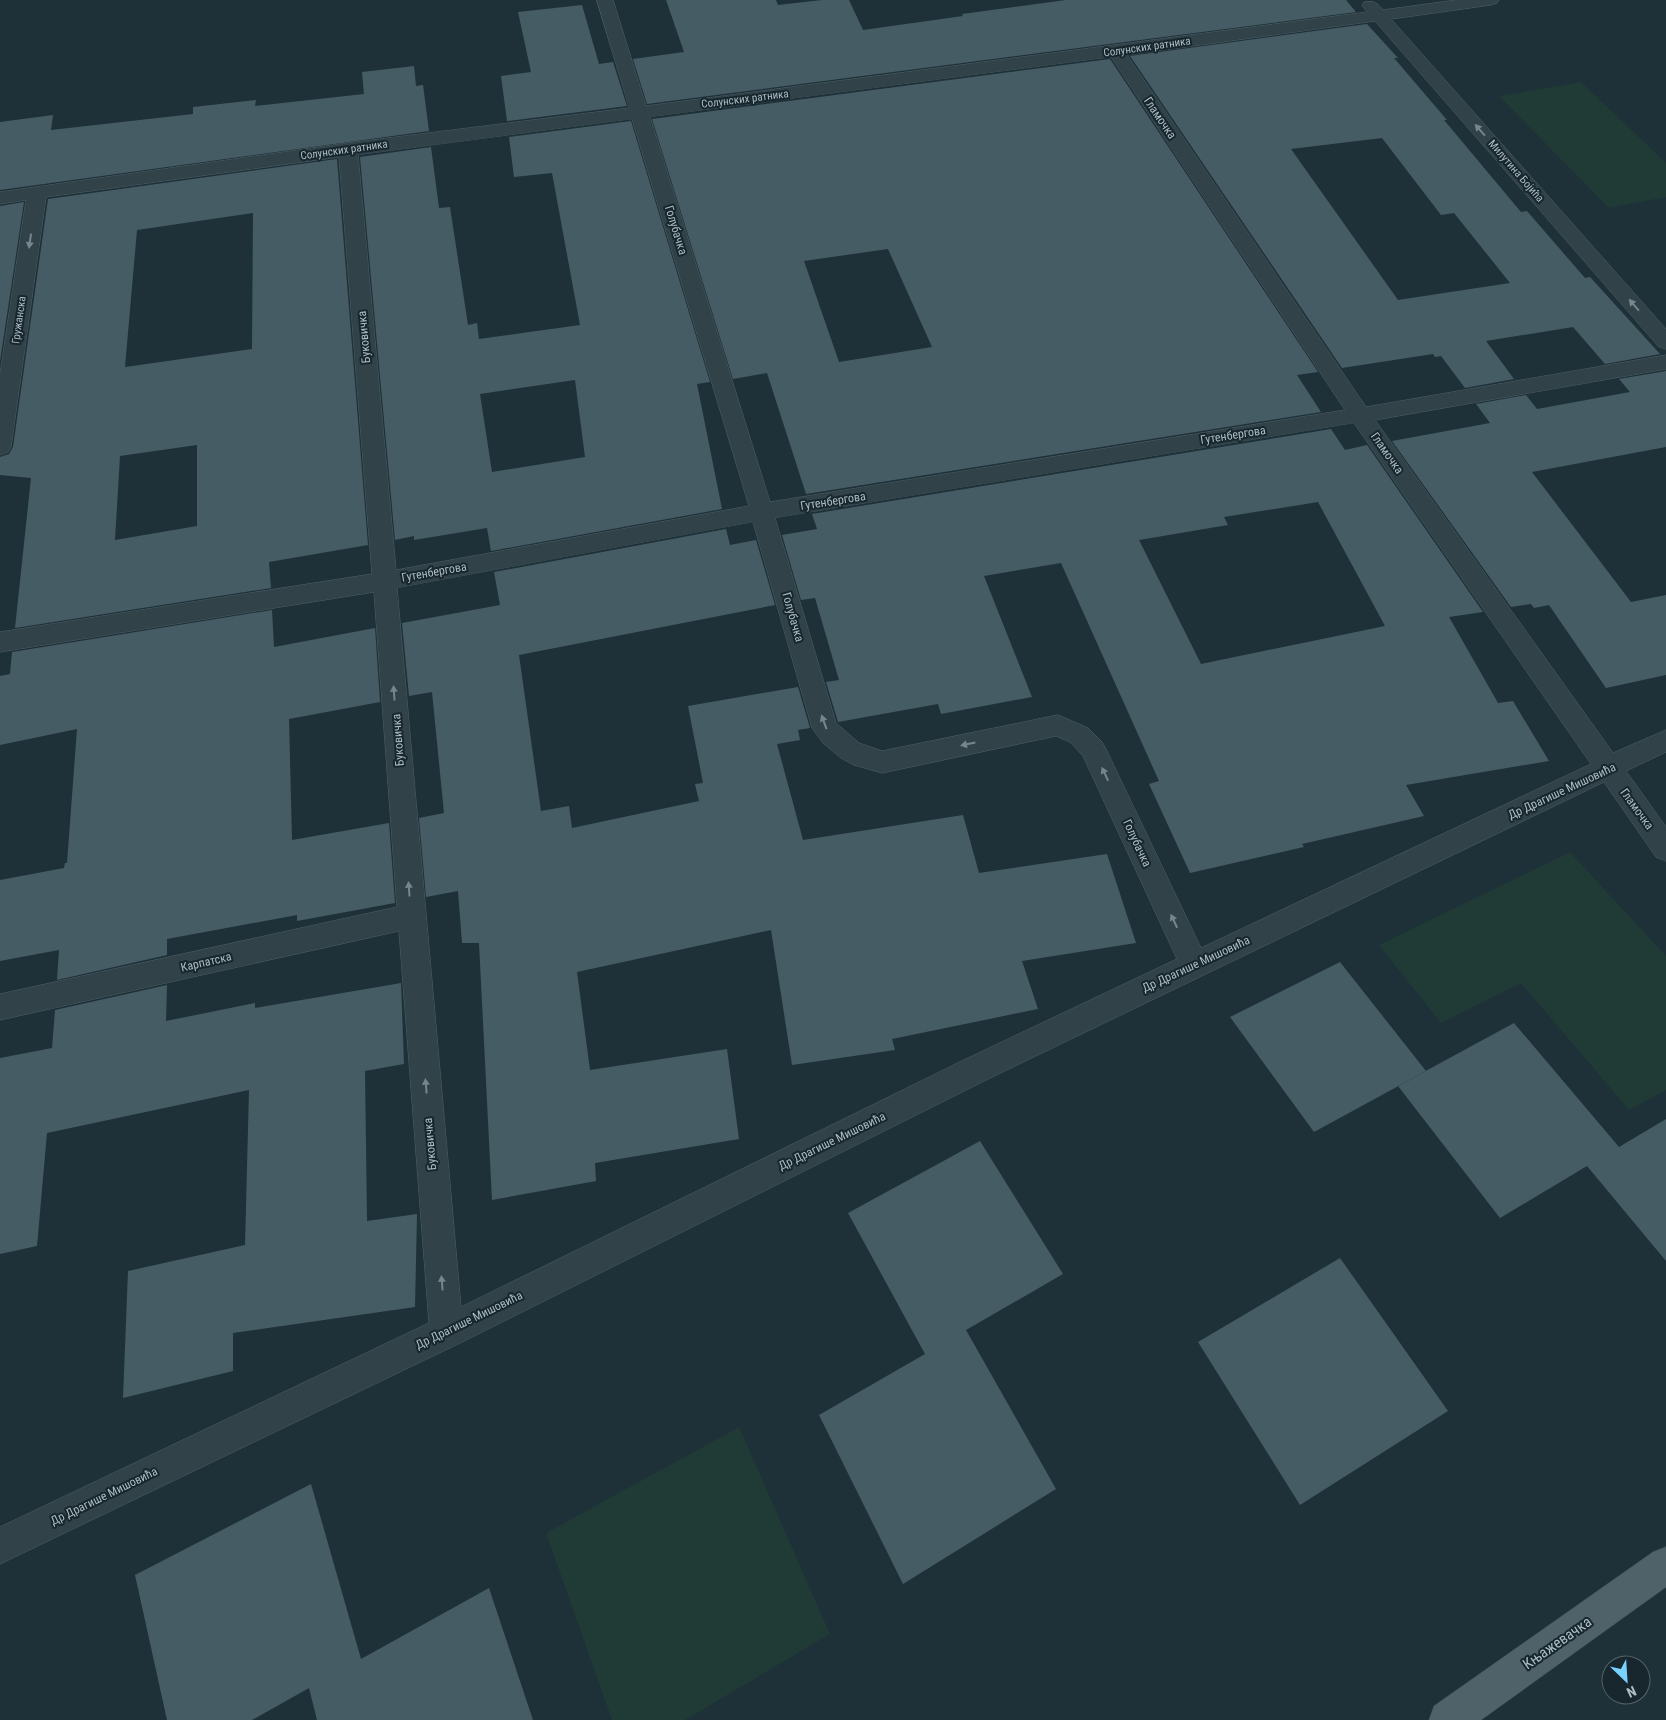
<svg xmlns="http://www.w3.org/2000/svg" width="1666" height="1720" viewBox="0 0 1666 1720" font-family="'Roboto Condensed',sans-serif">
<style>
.green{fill:#203a35}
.building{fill:#465c65;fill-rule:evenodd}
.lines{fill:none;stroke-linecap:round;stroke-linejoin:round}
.minor-casing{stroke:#4f6067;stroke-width:1}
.major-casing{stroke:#3e4e56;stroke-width:1}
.minor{fill:#324249;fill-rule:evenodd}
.major{fill:#4f6269;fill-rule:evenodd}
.oneway{fill:#75868e}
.labels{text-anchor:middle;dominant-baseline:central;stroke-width:4;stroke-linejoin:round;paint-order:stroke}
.far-street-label{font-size:11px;fill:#acbdc6;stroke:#18272d}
.street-label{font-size:12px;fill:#acbdc6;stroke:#18272d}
.near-street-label{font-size:15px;fill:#acbdc6;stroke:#18272d}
</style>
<rect width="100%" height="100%" fill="#1e3139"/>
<!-- green -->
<path class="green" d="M1581 82 1666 163V197L1609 208 1499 96Z
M1570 852 1666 956V1090L1629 1110 1521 983 1441 1023 1379 945Z
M739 1427 830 1634 685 1720H612L546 1533Z"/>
<!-- building -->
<path class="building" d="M666 0H776L778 5 822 0H849L863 30 963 16 962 14 1066 0H1346L1356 12 647 104 633 59 684 52Z
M582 5 599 64 613 62 627 106 507 121 501 76 531 72 518 12Z
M1367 24 1398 58H1394L1447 120H1444L1521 212 1527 211 1585 278 1590 277 1660 354 1605 364 1573 327 1486 341 1514 379 1465 388 1441 356 1435 357 1433 354 1342 368 1130 56ZM1382 138 1441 215 1454 213 1510 283 1398 300 1291 149Z
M1110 59 1318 372 1297 375 1321 412 806 494 767 373 733 379 652 119ZM888 249 932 347 839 362 804 261Z
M414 66 416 86 423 85 429 131 0 190V122L53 115 51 130 193 114V107L256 100 255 106 364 94 362 72Z
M631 121 710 382 697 384 722 509 491 551 487 528 414 540V536L395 540 360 157 431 147 439 208 450 207 468 325 477 323 479 339 580 325 552 173 514 177 509 137ZM575 380 585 457 492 472 480 394Z
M337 159 368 545 269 562 271 588 15 628 31 478 0 475V457L9 454 13 447 48 199ZM253 213 252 349 125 367 137 230ZM197 445V526L115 540 120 456Z
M24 202 0 361V206Z
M1666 371V447L1532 472 1631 602 1666 595V675L1606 688 1549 605 1534 608 1531 604 1511 607 1392 441 1490 423 1476 404 1526 395 1537 409 1630 392 1619 379Z
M1331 429 1345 450 1367 445 1483 612 1449 617 1498 703 1513 701 1549 761 1406 785 1424 816 1302 844 1304 847 1190 873 1149 784 1159 781 1061 563 984 576 1032 697 941 714 938 704 838 722 826 682 839 680 815 598 801 600 782 535 817 529 812 514ZM1318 502 1385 626 1201 664 1139 540 1228 525 1224 517Z
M726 529 730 545 756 540 775 605 519 655 541 811 569 806 572 828 699 801 695 784 703 783 688 706 798 687 810 728 798 730 800 740 777 744 803 840 963 815 979 873 1107 854 1136 943 1022 961 1038 1009 892 1039 895 1050 792 1065 771 930 577 972 590 1070 727 1049 739 1139 595 1163 596 1181 492 1200 479 943H462L458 891 426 897 419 818 444 813 432 692 409 696 402 623 500 605 494 572Z
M272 610 274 647 375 628 380 702 289 719 292 840 389 823 395 903 297 921V915L167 939V955L57 980 59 950 0 961V880L64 868 65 863H67L77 729 0 745V676L10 674 12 652Z
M1340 962 1426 1071 1314 1132 1230 1017Z
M401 983 404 1064 365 1071 367 1221 417 1214 415 1307 233 1333V1371L123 1398 128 1271 245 1245 249 1090 47 1133 37 1246 0 1254V1058L52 1048 55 1010 167 985 166 1021 255 1003V1008Z
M1514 1023 1619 1147 1666 1119V1261L1587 1166 1500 1218 1398 1086Z
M980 1141 1063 1274 966 1330 1056 1489 903 1584 819 1415 925 1354 848 1213Z
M1340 1258 1448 1411 1300 1505 1198 1342Z
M311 1484 361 1659 489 1588 533 1720H317L309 1688 252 1720H167L135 1575Z"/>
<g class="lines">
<!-- minor casing -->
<g class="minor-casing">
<path id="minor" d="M597 0H613L646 106 1367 12 1362 5 1364 2C1374 0 1377 3 1383 10L1456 0H1499L1497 3 1491 5 1391 19 1666 329V349L1659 347 1375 21 1127 55 1366 407 1666 355V369L1375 420 1613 753 1666 730V752L1626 771 1666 827V861L1656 857 1604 782 988 1079 458 1344 0 1564V1527L429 1323 399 931 0 1020V994L397 907 374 592 0 652V632L372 574 339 157 46 197 11 447 8 452 0 455V374L26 200 0 204V192L348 143 629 108ZM1111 57 1345 410 770 502 650 117ZM632 119 749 506 396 570 358 155ZM1354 423 1591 764 1201 948 1106 749 1102 742 1088 728 1058 715 882 751 859 743 836 723 775 518ZM753 522 812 728 823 743 841 758 854 765 882 773 1056 736 1070 742 1083 756 1177 959 966 1059 461 1307 397 588Z"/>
</g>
<!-- major casing -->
<g class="major-casing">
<path id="major" d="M1666 1547V1587L1481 1720H1429L1434 1706 1653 1552Z"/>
</g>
<!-- minor -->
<use href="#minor" class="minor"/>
<!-- major -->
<use href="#major" class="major"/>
</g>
<!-- one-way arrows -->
<defs><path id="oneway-solid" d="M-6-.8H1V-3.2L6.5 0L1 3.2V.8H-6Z" transform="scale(1.25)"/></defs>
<g class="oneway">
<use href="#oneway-solid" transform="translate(1480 130) rotate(-131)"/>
<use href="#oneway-solid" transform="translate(30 241) rotate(98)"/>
<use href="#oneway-solid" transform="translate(1634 305) rotate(-131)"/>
<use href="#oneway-solid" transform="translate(394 693) rotate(-94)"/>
<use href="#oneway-solid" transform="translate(824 722) rotate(-110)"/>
<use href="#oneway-solid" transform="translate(968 744) rotate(168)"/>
<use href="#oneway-solid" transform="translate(1105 774) rotate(-115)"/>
<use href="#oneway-solid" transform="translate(409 889) rotate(-94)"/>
<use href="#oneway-solid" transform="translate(1174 921) rotate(-115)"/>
<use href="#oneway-solid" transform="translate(426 1086) rotate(-95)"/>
<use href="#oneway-solid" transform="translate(442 1283) rotate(-95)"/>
</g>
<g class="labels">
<!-- far-street labels -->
<g class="far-street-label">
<text transform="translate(1147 47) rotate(-8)">Солунских ратника</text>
<text transform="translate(745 99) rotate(-7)">Солунских ратника</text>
<text transform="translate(344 150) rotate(-8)">Солунских ратника</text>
<text transform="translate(1516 171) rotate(49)">Милутина Бојића</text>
<text transform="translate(19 320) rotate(-82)">Гружанска</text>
</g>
<!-- street labels -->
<g class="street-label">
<text transform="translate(1160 118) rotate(56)">Гламочка</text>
<text transform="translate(676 230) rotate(73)">Голубачка</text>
<text transform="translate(364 337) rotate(-95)">Буковичка</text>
<text transform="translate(1233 435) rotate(-9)">Гутенбергова</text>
<text transform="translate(1387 453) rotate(55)">Гламочка</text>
<text transform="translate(833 501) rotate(-9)">Гутенбергова</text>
<text transform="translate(434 572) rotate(-10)">Гутенбергова</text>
<text transform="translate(793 617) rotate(74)">Голубачка</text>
<text transform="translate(398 740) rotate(-94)">Буковичка</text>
<text transform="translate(1562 791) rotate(-25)">Др Драгише Мишовића</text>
<text transform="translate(1637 809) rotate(54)">Гламочка</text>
<text transform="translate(1137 843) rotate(65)">Голубачка</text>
<text transform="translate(206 962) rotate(-13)">Карпатска</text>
<text transform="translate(1196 964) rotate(-25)">Др Драгише Мишовића</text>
<text transform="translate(832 1141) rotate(-26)">Др Драгише Мишовића</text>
<text transform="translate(430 1144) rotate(-95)">Буковичка</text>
<text transform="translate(469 1320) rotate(-26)">Др Драгише Мишовића</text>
<text transform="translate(104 1496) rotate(-26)">Др Драгише Мишовића</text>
</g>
<!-- near-street labels -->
<g class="near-street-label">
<text transform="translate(1557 1643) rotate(-35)">Књажевачка</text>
</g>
</g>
<!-- north arrow -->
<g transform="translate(1626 1680) rotate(155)"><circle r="24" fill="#18272d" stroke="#53636a"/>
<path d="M0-4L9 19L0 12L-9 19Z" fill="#78d2ff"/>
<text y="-8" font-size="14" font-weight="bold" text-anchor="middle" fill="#acbdc6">N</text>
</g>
</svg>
